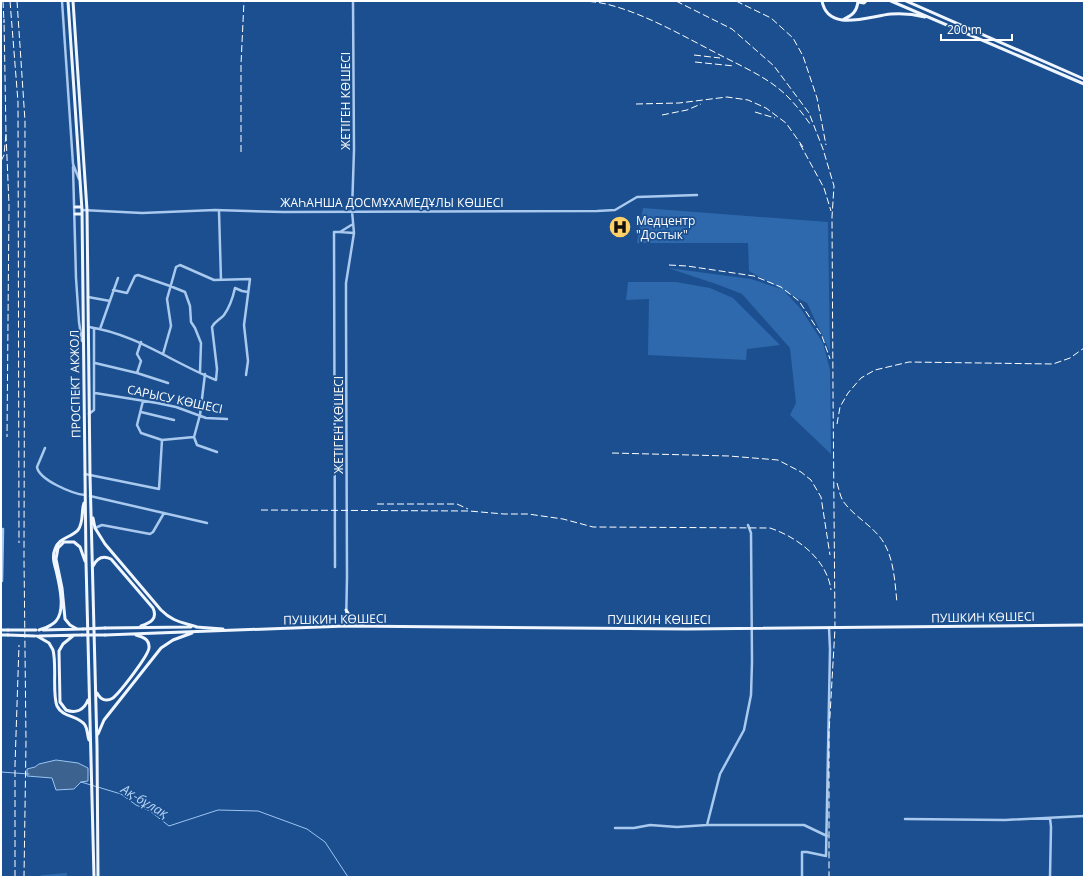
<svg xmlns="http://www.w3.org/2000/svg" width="1085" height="878" viewBox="0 0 1085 878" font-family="'Open Sans',sans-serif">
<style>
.green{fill:#2e69ad}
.water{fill:#3c6290;stroke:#9cc4f0}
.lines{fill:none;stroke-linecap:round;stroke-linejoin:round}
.stream{stroke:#9cc4f0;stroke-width:1}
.minor{stroke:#a9c9ee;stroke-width:2.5}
.major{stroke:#f0f6ff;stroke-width:3}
.rail{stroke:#fff;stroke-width:1;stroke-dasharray:7 3;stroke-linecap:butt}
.major-bridge{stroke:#f0f6ff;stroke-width:3}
.labels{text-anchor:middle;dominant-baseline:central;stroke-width:3.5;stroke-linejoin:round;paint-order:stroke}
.street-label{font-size:12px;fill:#fff;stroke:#1b4f8f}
.poi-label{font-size:12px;fill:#fff;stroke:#1b4f8f;text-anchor:start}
.water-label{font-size:13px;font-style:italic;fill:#b5d3f5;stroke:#1b4f8f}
</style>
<rect width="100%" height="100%" fill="#1b4f8f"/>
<!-- green -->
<path class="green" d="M643 208 828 222 830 352 807 303 785 292 801 309 823 343 830 370 831 454 790 415 796 403 790 348 742 294 719 285 668 268 751 279 781 289 749 271 748 243H637Z
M628 282H676L710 288 733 298 780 345 747 349 746 360 648 355 649 299 626 300Z
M67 873V877H38L42 875Z"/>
<!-- water -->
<path class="water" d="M56 760 78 763 88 768V781L81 782 74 789 56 790 52 778 27 776V769L35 767 39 764Z"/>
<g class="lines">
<!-- stream -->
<path class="stream" d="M1 772 29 774
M81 782 121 794 136 805 150 811 169 826 218 810 258 811 307 829 325 842 348 877"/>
<!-- minor -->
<path class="minor" d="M62 1 73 164 79 179
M73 167 76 278 79 322 82 341
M82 210 142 213 215 210 283 212 597 211 615 210 637 197 697 195
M219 211 221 280
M340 232 354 233
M113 290 127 293 135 276 138 275 170 286 185 292 190 306 191 322 195 328 201 343 200 372
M88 297 110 301
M89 327C136 334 173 363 216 380L217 369 212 327C215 321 220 320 224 315 229 308 233 297 235 288L242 291 248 292
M100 329 118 278
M163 354 171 326 167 299 176 267 180 265 214 280 250 279 244 325 248 361 246 375
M95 363 137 373 168 383
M137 373 141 361 137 354 141 342
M95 393 157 403 176 407 206 418 227 419
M143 401 137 425 141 433 162 440 194 437 197 445 217 452
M141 412 174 420
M89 414 94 410V328
M194 437 200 415 205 374
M45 448 37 467C39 480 73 494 85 495
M85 474 159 489 162 440
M90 496 207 523
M95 528 102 525 150 534 153 532 164 513
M1 529H3L2 581H1
M335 567 334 232H340L353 224
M346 626 347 577 346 310V283L354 233 352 211 354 150 353 1
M905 819 1005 820 1084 816
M707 825 720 774 744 730 751 695 752 662 751 533 748 525
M615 828H634L650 825 677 827 707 825H804L827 836
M802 877V852H807L826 856 830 649 829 628
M1050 877 1051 827 1050 818"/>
<!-- major -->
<path class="major" d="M68 1 82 210 86 562 94 877
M73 1 87 210 90 475 97 746 98 877
M822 1C828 33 869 16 891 14 903 13 913 14 925 17
M891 1 1084 84
M906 1 1084 79
M858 2 864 3 866 1
M844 19C853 15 857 11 858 1
M75 207H82
M75 214H82
M93 518 95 528 105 544 161 610C173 622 182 622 197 627
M93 566C97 558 103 555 111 559L153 608C158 619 150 623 141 626
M346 610 352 619 364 626
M196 627 223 629
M105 628 191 627
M77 629 70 625 65 619 62 588 56 559 58 548 64 542H74L80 547 85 561
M1 630H8
M39 630C45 628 52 626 56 621 66 610 59 583 56 570 54 563 52 556 55 549 59 537 71 538 78 530 84 522 81 511 84 503
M43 630 83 629
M1 635H8
M74 635 63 644 59 651 60 702 66 710C76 714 84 710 88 700
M105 635 346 626 687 629 1084 625
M37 636 49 643 53 650C57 665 52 694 57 706 63 718 78 715 85 725 88 730 87 735 89 740
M39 636 82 635
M97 693C101 700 106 702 113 698 120 692 150 654 149 647 149 639 143 637 136 635
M98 734 104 720 161 648 173 640 192 633"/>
<!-- rail -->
<path class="rail" d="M3 1 4 23
M10 1 18 102 19 543
M17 1 25 121 24 558 26 742 24 877
M569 1C582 1 594 1 606 4 644 13 685 37 720 55 743 67 769 78 787 96 795 104 804 115 810 124
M676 1 732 29 774 66 809 113 823 149 834 186 832 217 833 390 835 628 829 733V877
M736 1 771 18 793 38 803 56 817 98 826 145
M694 55 720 58
M695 62 734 66
M636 104 679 103 727 97 748 100 766 108 786 123 803 147
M755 112 775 118
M662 115 687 110 701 104
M6 134 9 205 7 437
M800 144 824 188 831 211
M241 152V64L244 1
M1 161 4 155 6 134 4 19
M669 265 687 266 754 276 781 287 799 301 822 336 830 359
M837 424 840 407 848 393 861 378 875 370 909 362 1053 364 1070 358 1084 348
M612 453 729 456 778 460 801 472 811 480 821 497 830 555
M837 483C839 489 840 496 843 501 854 517 874 526 884 543 894 560 895 583 897 603
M377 504H457L468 509
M261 510 469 511 504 514H528L563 519 593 527 770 528C797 537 827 559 831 590
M15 877V765L19 645"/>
<!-- major-bridge -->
<path class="major-bridge" d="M83 629 105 628
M8 630H36
M8 635 35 636
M82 635H105"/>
</g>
<!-- icons -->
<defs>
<g id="hospital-disc" transform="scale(1.15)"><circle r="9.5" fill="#ffd166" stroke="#1b4f8f"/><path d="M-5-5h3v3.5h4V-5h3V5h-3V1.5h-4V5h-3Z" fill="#111"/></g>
</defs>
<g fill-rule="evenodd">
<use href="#hospital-disc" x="620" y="227"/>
</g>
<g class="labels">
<!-- street labels -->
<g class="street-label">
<text transform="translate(345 101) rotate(-90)">ЖЕТІГЕН КӨШЕСІ</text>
<text x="392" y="202">ЖАҺАНША ДОСМҰХАМЕДҰЛЫ КӨШЕСІ</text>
<text transform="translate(75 384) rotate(-91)">ПРОСПЕКТ АКЖОЛ</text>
<text transform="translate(175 399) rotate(12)">САРЫСУ КӨШЕСІ</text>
<text transform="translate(338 425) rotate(-90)">ЖЕТІГЕН КӨШЕСІ</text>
<text transform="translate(983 617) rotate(-1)">ПУШКИН КӨШЕСІ</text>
<text transform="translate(335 619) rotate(-1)">ПУШКИН КӨШЕСІ</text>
<text x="659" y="619">ПУШКИН КӨШЕСІ</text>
</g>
<!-- poi labels -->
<g class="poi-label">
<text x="636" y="220">Медцентр<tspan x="636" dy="14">"Достык"</tspan></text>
</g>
<!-- water labels -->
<g class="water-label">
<text transform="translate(145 801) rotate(31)">Ақ-бұлақ</text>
</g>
</g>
<!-- border -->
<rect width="1085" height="878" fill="none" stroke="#ffffff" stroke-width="4"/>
<!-- scale -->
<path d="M941 34v6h71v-6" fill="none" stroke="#ffffff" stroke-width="2"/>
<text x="947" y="34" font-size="12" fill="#ffffff" stroke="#1b4f8f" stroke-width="3" paint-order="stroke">200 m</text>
</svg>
